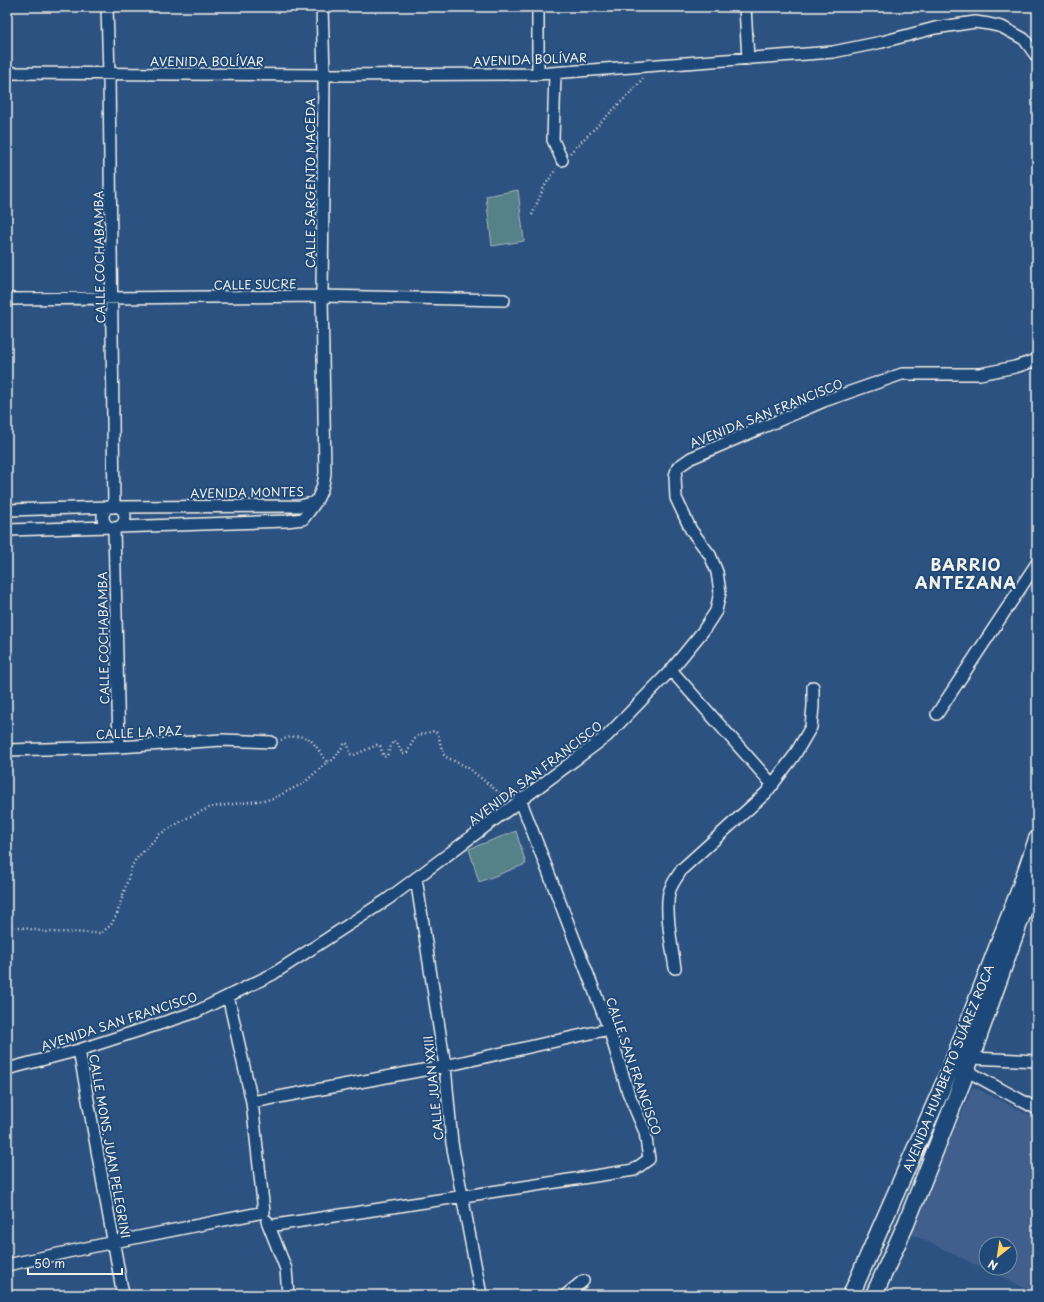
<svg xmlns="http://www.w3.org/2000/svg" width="1044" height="1302" viewBox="0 0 1044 1302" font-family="'Playpen Sans',sans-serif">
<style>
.built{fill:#3f5e8d;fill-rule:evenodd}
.green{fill:#548189;stroke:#a4b9b8}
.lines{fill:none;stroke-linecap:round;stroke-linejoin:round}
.street-casing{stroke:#f4f1e8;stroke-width:14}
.secondary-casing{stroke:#f4f1e8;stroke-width:19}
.path{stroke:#f4f1e8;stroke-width:2.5;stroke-dasharray:1 3;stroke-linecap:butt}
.street{stroke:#1f4a7a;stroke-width:11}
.secondary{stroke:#1f4a7a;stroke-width:16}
.labels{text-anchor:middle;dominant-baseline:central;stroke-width:4;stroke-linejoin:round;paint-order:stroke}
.street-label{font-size:12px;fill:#f4f1e8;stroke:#1f4a7a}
.district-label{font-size:16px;font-weight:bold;letter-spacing:1px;fill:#f4f1e8;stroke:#1f4a7a}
</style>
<rect width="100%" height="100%" fill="#2c5282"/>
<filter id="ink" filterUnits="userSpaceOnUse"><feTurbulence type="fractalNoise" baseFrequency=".025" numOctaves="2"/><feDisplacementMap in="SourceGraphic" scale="8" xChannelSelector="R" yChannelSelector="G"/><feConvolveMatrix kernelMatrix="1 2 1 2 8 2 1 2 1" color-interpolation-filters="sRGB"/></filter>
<g filter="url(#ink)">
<!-- built -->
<path class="built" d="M973 1087 1037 1119V1294L909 1233ZM986 1244H1010V1268H986Z"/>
<!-- green -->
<path class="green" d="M518 190 524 241 492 246 486 196Z
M516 831 526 864 479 882 469 849Z"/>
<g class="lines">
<!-- street casing -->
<g class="street-casing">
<path id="street" d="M107 7 109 74 114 507
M538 7V74
M745 7 748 59
M7 73 324 75 538 74 833 52 882 42 935 28 975 22 989 24 1002 27 1024 39 1037 57
M555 73 553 140 562 160
M7 299 322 296 504 300
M103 517a11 11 0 1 1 22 0a11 11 0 1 1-22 0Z
M118 507 300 506 316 502
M7 510 111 507
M119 527 286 521 303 519C315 504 323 494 325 473L322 296 324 75 322 7
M114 528 119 747
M7 530 109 527
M671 670 773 785
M937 714 1037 563
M7 750 119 747 222 740 271 742
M416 878 445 1066 452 1143 481 1295
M675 968C672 949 665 911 669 893 671 884 678 876 682 869L766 793 794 756 811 727 813 706V687
M79 1050 123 1295
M965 1055 971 1058 1037 1061
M960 1067 1037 1109
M7 1069 79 1050 196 1012 273 974 388 899 607 736 671 670 703 631 716 611 720 592 717 572 710 555 691 530 676 498 675 476 678 467 691 458 824 401 902 374H980L1015 367 1037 360
M252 1102 445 1066 609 1029
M267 1221 286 1269 288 1295
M269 1226 634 1170 649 1159 645 1132 628 1092 609 1029 520 799
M7 1265 114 1242 264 1212 252 1102 228 996
M566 1295 583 1281"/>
</g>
<!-- secondary casing -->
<g class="secondary-casing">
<path id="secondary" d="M851 1295 949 1072 1018 894 1037 839
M874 1295 906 1224 963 1080 1037 873"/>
</g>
<!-- path -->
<path class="path" d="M570 153 633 90 643 78
M532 215 544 187 556 169
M281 740C288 737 302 734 309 739 315 743 322 756 327 762
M7 925 47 932 101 933 111 925 117 914 132 866 136 859 160 834 187 818 211 807 272 799 304 783 327 762 333 760 345 743 348 744 350 754 354 755 377 745 380 746 384 757 387 756 393 741 397 743 403 754 407 753C416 735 415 735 435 731L438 734 443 754 446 757 467 767 506 798"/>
<!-- street -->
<use href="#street" class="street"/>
<!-- secondary -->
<use href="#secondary" class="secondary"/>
</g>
</g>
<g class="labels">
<!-- street labels -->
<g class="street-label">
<text transform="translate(530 59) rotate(-2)">AVENIDA BOLÍVAR</text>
<text x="207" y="61">AVENIDA BOLÍVAR</text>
<text transform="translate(310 183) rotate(-90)">CALLE SARGENTO MACEDA</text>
<text transform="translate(99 257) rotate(-91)">CALLE COCHABAMBA</text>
<text transform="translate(255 284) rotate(-1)">CALLE SUCRE</text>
<text transform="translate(766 413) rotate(-22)">AVENIDA SAN FRANCISCO</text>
<text transform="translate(247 492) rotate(-1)">AVENIDA MONTES</text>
<text transform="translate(103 638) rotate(-91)">CALLE COCHABAMBA</text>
<text transform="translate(139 732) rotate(-3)">CALLE LA PAZ</text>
<text transform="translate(535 773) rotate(-37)">AVENIDA SAN FRANCISCO</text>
<text transform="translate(119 1021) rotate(-18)">AVENIDA SAN FRANCISCO</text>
<text transform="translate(634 1066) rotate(71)">CALLE SAN FRANCISCO</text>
<text transform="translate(948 1068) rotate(-68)">AVENIDA HUMBERTO SUÁREZ ROCA</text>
<text transform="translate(433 1088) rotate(-96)">CALLE JUAN XXIII</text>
<text transform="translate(110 1146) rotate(80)">CALLE MONS. JUAN PELEGRINI</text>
</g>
<!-- district labels -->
<g class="district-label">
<text x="966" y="564">BARRIO<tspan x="966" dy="18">ANTEZANA</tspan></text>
</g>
</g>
<!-- margin -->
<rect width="1044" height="1302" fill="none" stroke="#1f4a7a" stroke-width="24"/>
<rect x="12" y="12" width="1020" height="1278" fill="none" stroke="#f4f1e8" stroke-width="1.5" filter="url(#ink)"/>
<!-- north arrow -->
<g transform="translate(998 1256) rotate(210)"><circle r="19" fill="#1f4a7a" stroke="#748da6"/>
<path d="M0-3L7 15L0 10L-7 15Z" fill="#ffd166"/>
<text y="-6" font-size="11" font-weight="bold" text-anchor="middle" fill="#f4f1e8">N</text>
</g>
<!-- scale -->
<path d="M28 1268v6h94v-6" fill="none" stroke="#f4f1e8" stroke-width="2"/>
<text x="34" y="1268" font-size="12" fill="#f4f1e8" stroke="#1f4a7a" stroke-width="3" paint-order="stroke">50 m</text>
</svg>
